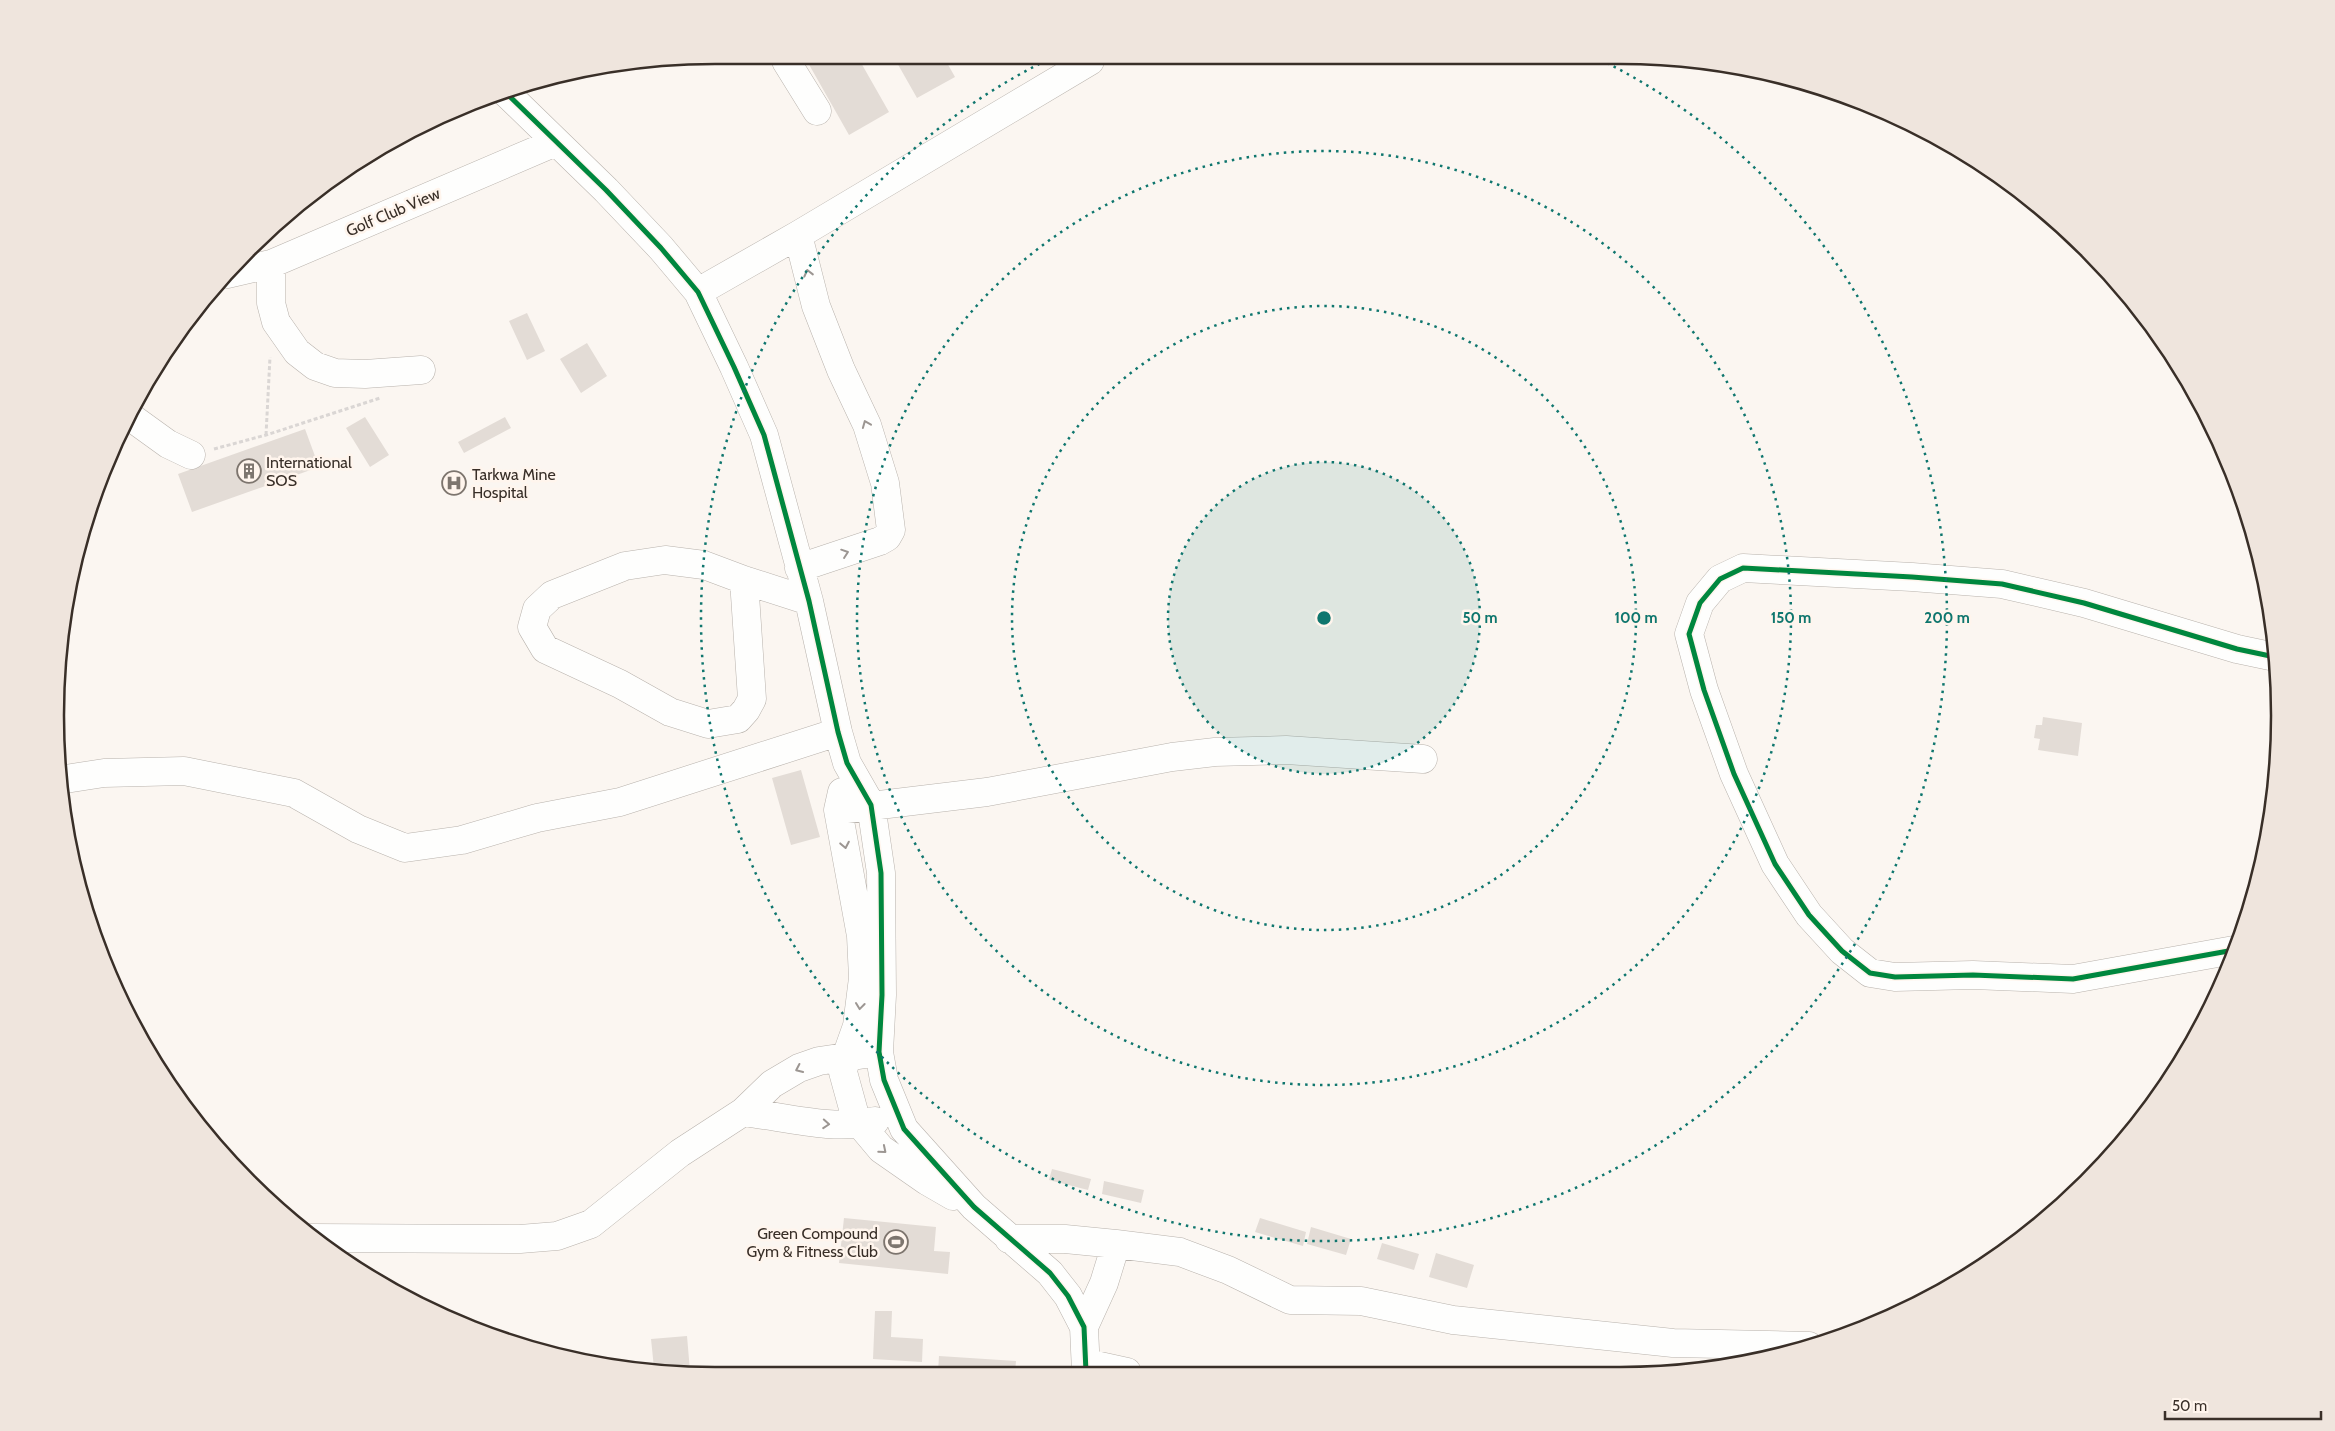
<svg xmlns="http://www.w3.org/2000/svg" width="2335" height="1431" viewBox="0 0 2335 1431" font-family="Cabin,sans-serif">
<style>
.building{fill:#e3dcd6}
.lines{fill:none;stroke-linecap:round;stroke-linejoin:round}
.minor-casing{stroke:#b8b2ac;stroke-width:29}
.path{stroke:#dad6d4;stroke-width:3;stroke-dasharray:4 2.5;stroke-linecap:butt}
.minor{stroke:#fefefd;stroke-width:28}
.cycleway-casing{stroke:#fff5ed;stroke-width:8}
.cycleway{stroke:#00873e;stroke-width:5}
.oneway{stroke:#9c9692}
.ring{fill:none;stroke:#0f766e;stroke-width:2.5;stroke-dasharray:2.5 5}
.labels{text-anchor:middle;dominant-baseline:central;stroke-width:5;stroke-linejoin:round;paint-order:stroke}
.street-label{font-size:16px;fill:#392f28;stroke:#fff5ed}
.poi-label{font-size:16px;fill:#392f28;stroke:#fff5ed;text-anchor:start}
.rim{fill:none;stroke:#392f28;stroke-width:2.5}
.centre{fill:#0f766e;stroke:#fff5ed;stroke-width:2.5}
.ring-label{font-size:15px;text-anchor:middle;font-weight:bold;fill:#0f766e;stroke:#fff5ed;stroke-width:5;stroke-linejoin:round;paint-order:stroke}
</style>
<rect width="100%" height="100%" fill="#fbf6f1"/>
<!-- building -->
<path class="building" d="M807 61H860L889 112 849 135Z
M896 61H946L955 77 917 98Z
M527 313 545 351 527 360 509 321Z
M587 343 607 376 581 393 560 359Z
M365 417 389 455 370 467 346 428Z
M505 417 511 428 464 453 458 442Z
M305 429 319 467 192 512 178 474Z
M2043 717 2082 723 2078 756 2038 750 2040 739 2034 738 2036 725H2042Z
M801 770 820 837 791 845 772 778Z
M1052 1169 1091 1179 1088 1190 1049 1180Z
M1104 1181 1144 1190 1141 1203 1102 1194Z
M844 1218 936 1227 934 1251 950 1252 948 1274 839 1263Z
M1260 1218 1306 1232 1303 1246 1255 1232Z
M1311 1227 1351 1239 1346 1255 1307 1244Z
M1382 1243 1419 1254 1414 1270 1377 1259Z
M1436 1253 1474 1265 1467 1288 1429 1277Z
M875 1311H892L891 1337 923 1339 922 1362 873 1359Z
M687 1336 690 1371 630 1370 622 1368H654L651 1339Z
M939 1356 1016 1361 1015 1372H938Z
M876 1366 898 1367V1371H876Z
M1590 1366 1594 1374H1573Z
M1503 1369 1559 1371V1374H1502Z"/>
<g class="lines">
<!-- minor casing -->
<g class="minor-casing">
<path id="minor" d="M786 61 817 111
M503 90 606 190 661 248 698 292 734 367 764 435 809 601 838 732 847 763 871 805 881 873 882 995 879 1052 884 1080 904 1129 974 1207 1050 1273 1068 1296 1084 1327 1086 1372
M798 235 816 306 841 370 867 425 885 483 891 530 887 537 880 541 799 568
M271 264V303L276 322 297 352 315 366 335 373 365 374 421 370
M227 274 271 264 556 142
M698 292 798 235 1090 61
M132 418 168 444 191 455
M744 580 752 699 746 710 738 719 708 724 670 712 620 684 545 649 532 627 537 609 552 595 625 566 665 560 704 565 744 580 809 601
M59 780 104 773 184 771 294 793 358 829 405 848 462 840 537 818 620 802 838 732
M842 792 838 810 861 936 863 978 857 1026 846 1057 843 1072 854 1112 860 1124 881 1149 927 1181 953 1196
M838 810 987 792 1172 757 1215 752 1286 750 1423 759
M2234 950 2073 979 1973 975 1895 977 1870 973 1842 951 1809 915 1775 864 1734 774 1704 690 1689 634 1700 603 1720 579 1743 568 1912 577 2002 584 2084 603 2237 649 2275 657
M743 1112C786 1117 832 1131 875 1121
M311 1238 520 1239 557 1236 591 1224 680 1153 743 1112 772 1084 799 1068 819 1061 879 1052
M1009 1239H1065L1116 1244
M1084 1327 1104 1283 1116 1244 1180 1252 1228 1270 1290 1300 1361 1301 1453 1320 1673 1343 1809 1346
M1086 1363 1127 1372"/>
</g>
<!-- path -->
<path class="path" d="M266 435 270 357
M214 449 266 435 380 398"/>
<!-- minor -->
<use href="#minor" class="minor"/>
<!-- cycleway casing -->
<g class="cycleway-casing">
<path id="cycleway" d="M503 90 606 190 661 248 698 292 734 367 764 435 809 601 838 732 847 763 871 805 881 873 882 995 879 1052 884 1080 904 1129 974 1207 1050 1273 1068 1296 1084 1327 1086 1372
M2234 950 2073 979 1973 975 1895 977 1870 973 1842 951 1809 915 1775 864 1734 774 1704 690 1689 634 1700 603 1720 579 1743 568 1912 577 2002 584 2084 603 2237 649 2275 657"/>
</g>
<!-- cycleway -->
<use href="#cycleway" class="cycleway"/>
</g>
<!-- one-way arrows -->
<defs><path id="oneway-chevron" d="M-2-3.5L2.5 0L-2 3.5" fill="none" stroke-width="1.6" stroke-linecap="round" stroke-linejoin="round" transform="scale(1.25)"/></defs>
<g class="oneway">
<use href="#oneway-chevron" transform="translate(808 273) rotate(-104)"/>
<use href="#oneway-chevron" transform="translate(866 424) rotate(-112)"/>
<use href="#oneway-chevron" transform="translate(845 553) rotate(-19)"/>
<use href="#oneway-chevron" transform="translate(845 845) rotate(79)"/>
<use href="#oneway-chevron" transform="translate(860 1006) rotate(97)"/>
<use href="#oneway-chevron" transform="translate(799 1069) rotate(155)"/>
<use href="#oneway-chevron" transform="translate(826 1124) rotate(4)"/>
<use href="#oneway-chevron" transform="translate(883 1150) rotate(40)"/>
</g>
<!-- distance rings -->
<circle cx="1324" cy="618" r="156" fill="#0f766e" fill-opacity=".12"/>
<g class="ring">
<circle cx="1324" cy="618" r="156"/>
<circle cx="1324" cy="618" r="312"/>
<circle cx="1324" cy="618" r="467"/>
<path d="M1607 63A623 623 0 1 1 1041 63"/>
</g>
<!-- icons -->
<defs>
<g id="building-ring" transform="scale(1.25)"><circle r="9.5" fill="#fff5ed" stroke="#7d756e" stroke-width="1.5"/><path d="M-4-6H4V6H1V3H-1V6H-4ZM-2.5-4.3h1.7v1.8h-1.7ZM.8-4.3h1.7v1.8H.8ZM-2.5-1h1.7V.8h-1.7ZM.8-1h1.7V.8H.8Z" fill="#7d756e"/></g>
<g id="hospital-ring" transform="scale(1.25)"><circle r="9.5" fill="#fff5ed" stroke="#7d756e" stroke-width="1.5"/><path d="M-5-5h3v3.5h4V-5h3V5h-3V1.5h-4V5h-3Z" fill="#7d756e"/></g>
<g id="stadium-ring" transform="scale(1.25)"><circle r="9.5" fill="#fff5ed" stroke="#7d756e" stroke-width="1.5"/><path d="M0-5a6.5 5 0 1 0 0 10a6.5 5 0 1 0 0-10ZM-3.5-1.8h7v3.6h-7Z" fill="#7d756e"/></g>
</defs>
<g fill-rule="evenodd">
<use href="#building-ring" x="249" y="471"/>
<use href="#hospital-ring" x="454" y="483"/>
<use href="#stadium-ring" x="896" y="1242"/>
</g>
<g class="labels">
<!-- street labels -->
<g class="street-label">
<text transform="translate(393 212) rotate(-23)">Golf Club View</text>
</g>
<!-- poi labels -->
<g class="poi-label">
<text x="266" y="462">International<tspan x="266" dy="18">SOS</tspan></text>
<text x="472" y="474">Tarkwa Mine<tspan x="472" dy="18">Hospital</tspan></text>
<text x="878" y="1233" text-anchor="end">Green Compound<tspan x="878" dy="18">Gym &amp; Fitness Club</tspan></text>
</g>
</g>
<!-- crop -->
<path d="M0 0H2335V1431H0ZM715 64H1620A651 651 0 0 1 2271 715V716A651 651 0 0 1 1620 1367H715A651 651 0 0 1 64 716V715A651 651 0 0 1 715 64Z" fill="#efe5dd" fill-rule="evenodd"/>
<path class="rim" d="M715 64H1620A651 651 0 0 1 2271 715V716A651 651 0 0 1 1620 1367H715A651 651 0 0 1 64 716V715A651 651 0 0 1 715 64Z"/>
<circle cx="1324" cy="618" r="8" class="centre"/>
<g class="ring-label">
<text x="1480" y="623">50 m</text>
<text x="1636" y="623">100 m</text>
<text x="1791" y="623">150 m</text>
<text x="1947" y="623">200 m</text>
</g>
<!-- scale -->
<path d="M2165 1411v8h156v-8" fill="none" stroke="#392f28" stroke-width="2.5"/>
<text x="2172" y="1411" font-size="15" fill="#392f28" stroke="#fff5ed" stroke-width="4" paint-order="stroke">50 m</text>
</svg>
